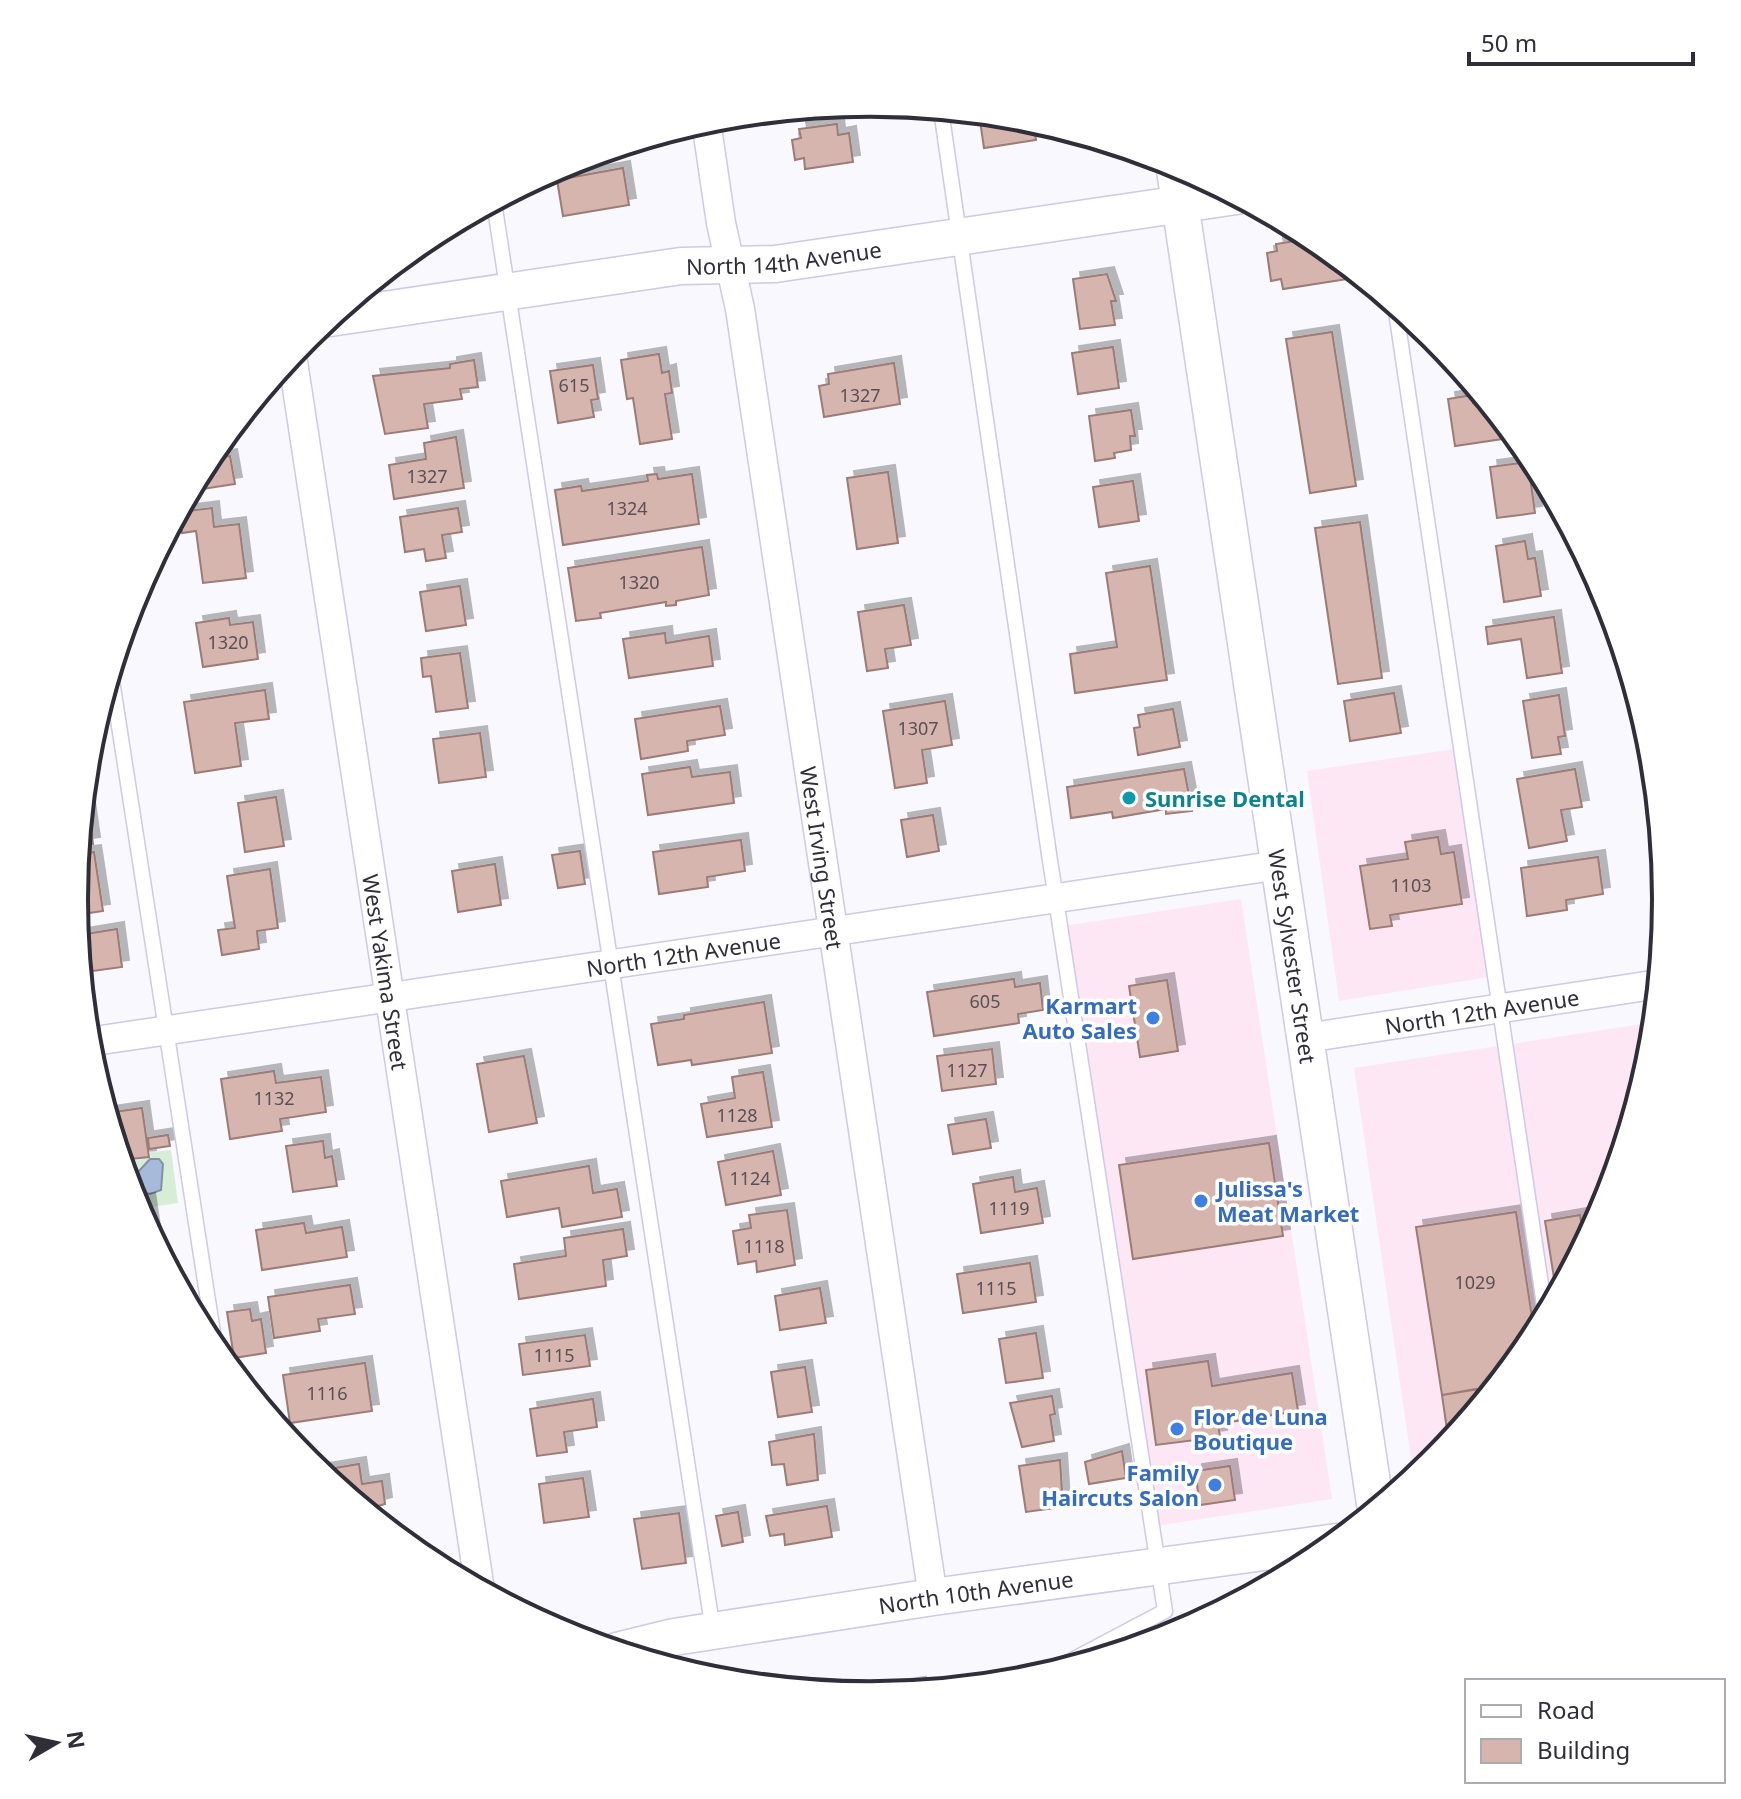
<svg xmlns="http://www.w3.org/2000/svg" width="1741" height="1799" viewBox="0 0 1741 1799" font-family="'Noto Sans',sans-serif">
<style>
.commercial{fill:#fde7f5}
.green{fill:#d8edd7}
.water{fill:#a7bada;stroke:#8390aa;stroke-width:2}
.building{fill:#d7b5af;stroke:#9b7b76;stroke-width:2;filter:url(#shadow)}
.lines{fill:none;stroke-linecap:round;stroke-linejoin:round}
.service-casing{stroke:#cdc9e7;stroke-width:17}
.minor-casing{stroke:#cdc9e7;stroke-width:31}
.tertiary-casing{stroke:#cdc9e7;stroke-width:39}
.service{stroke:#fff;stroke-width:14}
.minor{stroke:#fff;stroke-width:28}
.tertiary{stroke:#fff;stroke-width:36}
.culture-dot{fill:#0f9aa8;stroke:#fff;stroke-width:3}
.shop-dot{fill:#3f7fe0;stroke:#fff;stroke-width:3}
.labels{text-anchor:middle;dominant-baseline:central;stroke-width:7;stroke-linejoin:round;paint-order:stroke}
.number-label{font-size:18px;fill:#595056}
.street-label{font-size:22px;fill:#2f2e39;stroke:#fff}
.culture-label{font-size:22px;font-weight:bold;fill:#0d838f;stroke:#fff;text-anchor:start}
.shop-label{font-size:22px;font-weight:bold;fill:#366cbe;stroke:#fff;text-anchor:end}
.rim{fill:none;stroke:#2f2e39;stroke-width:4}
</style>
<defs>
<filter id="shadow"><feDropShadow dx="7" dy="-7" stdDeviation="0" flood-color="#0004"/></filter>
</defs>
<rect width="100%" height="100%" fill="#f8f8fe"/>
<!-- commercial -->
<path class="commercial" d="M1461 748 1495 976 1339 1001 1307 771Z
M1241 899 1332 1499 1149 1527 1057 927Z
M1655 1022 1652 1055 1606 1205 1533 1342 1433 1463 1414 1479 1354 1068Z"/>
<!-- green -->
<path class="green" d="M171 1150 178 1203 151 1207 149 1199 134 1201 122 1162 151 1158 150 1152Z"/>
<!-- water -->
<path class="water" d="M150 1159H159L163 1164 161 1190 150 1194 141 1191 132 1195 125 1172 139 1171Z"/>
<!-- building -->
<path class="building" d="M979 114 1033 120 1036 140 984 148Z
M837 124 838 135 849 133 853 162 805 169 804 158 795 160 792 140 801 138 799 129Z
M623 168 629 205 563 216 557 180Z
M1314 238 1352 270 1354 278 1283 289 1281 279 1271 281 1267 253 1277 251 1276 244Z
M1107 274 1116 301H1111L1115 325 1080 329 1073 279Z
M1332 332 1356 486 1310 493 1286 339Z
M1113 347 1119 388 1078 394 1072 353Z
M659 354 662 373 669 371 672 393 665 394 672 439 640 444 633 398 627 399 621 360Z
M474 360 478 387 460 389 462 399 424 404 428 428 385 434 373 376 450 368V364Z
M894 363 900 404 824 417 819 386 829 384 828 374Z
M593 365 598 399 591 400 594 417 558 423 550 371Z
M1472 395 1473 403 1486 400 1516 437 1455 446 1448 399Z
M1131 410 1135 436H1130L1131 450 1114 453 1115 458 1095 461 1089 416Z
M456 437 464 488 394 499 389 465 426 459 424 443Z
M230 456 235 484 190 491 207 459Z
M1528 462 1535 513 1497 518 1490 467Z
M888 472 898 543 857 549 847 478Z
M657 474 658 479 692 474 699 524 563 545 555 490 581 486 582 491 648 481 647 475Z
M1133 481 1139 521 1099 527 1093 487Z
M212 508 214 527 239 524 246 578 203 583 196 531 182 533 179 512Z
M458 508 462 532 442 535 446 558 426 561 424 549 405 552 400 517Z
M1360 522 1382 678 1338 684 1315 528Z
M1525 541 1528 559 1535 558 1541 596 1504 602 1496 546Z
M702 547 709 595 676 601V605L666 606V602L600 613 601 618 576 621 568 568Z
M1150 566 1167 680 1075 693 1070 654 1117 647 1106 573Z
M460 586 466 625 426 631 420 592Z
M904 605 911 645 885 649 888 668 867 671 858 612Z
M1554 617 1562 673 1527 678 1521 639 1488 644 1486 627Z
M229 618 230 625 253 622 258 659 203 667 196 623Z
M665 633 666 643 709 636 713 666 629 678 623 639Z
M460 653 468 708 436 712 431 676 423 677 421 658Z
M265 690 269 719 235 723 241 766 195 773 184 702Z
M1394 693 1401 733 1350 741 1344 701Z
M1559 695 1565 736 1558 737 1561 754 1532 758 1523 701Z
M945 701 952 745 922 750 927 783 895 788 883 711Z
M720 706 725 735 687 741 688 751 641 759 635 719Z
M1173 709 1180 747 1138 755 1134 728 1140 727 1138 715Z
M480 733 486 777 439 783 433 739Z
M690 767 692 777 730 772 734 803 648 815 642 774Z
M1184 769 1192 811 1166 814V809L1113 818 1112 812 1071 818 1067 787Z
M1575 769 1582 807 1561 810 1567 841 1529 848 1517 779Z
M85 788 93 844 79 846Z
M276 797 284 846 245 852 238 803Z
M933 815 939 851 907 857 901 820Z
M1438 837 1441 854 1454 852 1462 904 1390 915 1392 926 1370 929 1360 866 1408 859 1405 842Z
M741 840 745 871 707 877 708 887 659 894 653 852Z
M580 851 585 884 558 888 552 855Z
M94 852 103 911 76 915 78 854Z
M1598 857 1603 894 1566 900 1567 910 1527 916 1521 868Z
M495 864 501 905 458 912 452 871Z
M270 869 278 928 257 931 259 949 222 955 218 930 235 928 227 876Z
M117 929 122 967 86 972 80 935Z
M1014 979 1015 987 1040 983 1043 1010 1018 1014 1019 1023 934 1036 927 992Z
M1167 980 1178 1051 1140 1057 1129 986Z
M764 1002 772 1053 692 1065 691 1060 658 1065 651 1024 684 1019V1015Z
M992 1049 996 1084 942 1091 937 1056Z
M524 1056 537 1123 489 1132 477 1064Z
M274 1071 276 1083 321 1077 326 1112 280 1119 282 1131 230 1139 221 1079Z
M763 1072 772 1127 707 1137 701 1104 735 1098 732 1077Z
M142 1108 149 1157 121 1160 107 1113Z
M986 1119 991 1148 953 1154 948 1125Z
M168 1135 170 1146 149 1149 148 1138Z
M323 1141 325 1158 332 1156 337 1186 293 1192 286 1146Z
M1269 1143 1283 1236 1133 1259 1119 1165Z
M773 1151 781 1195 726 1205 718 1162Z
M589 1166 593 1193 617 1189 622 1217 562 1227 559 1208 507 1217 501 1181Z
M1013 1177 1015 1192 1037 1188 1043 1223 981 1233 973 1184Z
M148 1200 153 1233H150L134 1202Z
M787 1210 795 1265 757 1272 756 1261 738 1264 733 1231 751 1228 749 1215Z
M1516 1212 1535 1337 1496 1386 1442 1395 1416 1227Z
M1580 1215 1585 1244 1557 1297 1545 1221Z
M304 1223 306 1233 342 1227 347 1257 262 1270 256 1230Z
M623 1229 627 1256 603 1260 606 1286 519 1299 514 1264 566 1256 564 1238Z
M1030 1263 1036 1302 963 1313 957 1274Z
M350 1285 355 1314 318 1319 320 1331 274 1338 268 1297Z
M820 1288 826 1323 780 1330 775 1296Z
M250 1309 252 1321 261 1319 266 1353 234 1358 227 1312Z
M1036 1333 1043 1378 1006 1383 999 1339Z
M585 1335 590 1366 523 1375 519 1344Z
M1208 1361 1212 1386 1292 1373 1298 1411 1218 1424 1220 1437 1156 1445 1146 1370Z
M365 1363 372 1411 290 1423 283 1375Z
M805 1367 812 1412 778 1417 771 1372Z
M1496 1386 1484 1402 1482 1389Z
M1476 1389 1479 1408 1449 1444 1442 1395Z
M1052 1396 1055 1414 1050 1415 1054 1441 1022 1447 1010 1403Z
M593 1399 597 1427 564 1432 567 1452 537 1456 530 1409Z
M814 1434 818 1480 787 1485 784 1464 772 1465 769 1442Z
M1122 1451 1126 1478 1089 1484 1085 1462Z
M1060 1460 1063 1507 1026 1512 1019 1466Z
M359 1464 362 1484 382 1481 385 1504 364 1510 317 1471Z
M1230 1466 1235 1500 1200 1505 1195 1471Z
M583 1478 589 1517 544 1523 539 1484Z
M827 1506 832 1537 785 1545 784 1534 770 1536 766 1516Z
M738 1512 743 1542 722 1546 716 1516Z
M679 1513 686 1563 642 1569 634 1519Z
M919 1684V1691L888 1694V1688Z"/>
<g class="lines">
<!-- service casing -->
<g class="service-casing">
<path id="service" d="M941 110 1049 854 1165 1611 1044 1675
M494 202 713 1631
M1395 305 1546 1318
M111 674 216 1352"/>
</g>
<!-- minor casing -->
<g class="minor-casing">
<g id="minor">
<path id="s1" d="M706 121 721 223 740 309 933 1597"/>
<path id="s2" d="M292 355 480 1590"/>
<path id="s3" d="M1306 1038 1659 984"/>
<path id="s4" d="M88 1042 1280 865"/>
</g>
</g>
<!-- tertiary casing -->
<g class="tertiary-casing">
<g id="tertiary">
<path id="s5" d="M1174 163 1376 1510"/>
<path id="s6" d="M330 318 681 266 775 264 1236 196"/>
<path id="s7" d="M617 1651 674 1637 933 1597 1337 1542"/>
</g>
</g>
<!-- service -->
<use href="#service" class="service"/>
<!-- minor -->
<use href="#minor" class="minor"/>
<!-- tertiary -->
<use href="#tertiary" class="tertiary"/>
</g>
<!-- markers -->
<circle class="culture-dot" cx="1129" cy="798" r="8"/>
<g class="shop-dot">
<circle cx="1153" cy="1018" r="8"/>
<circle cx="1201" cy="1201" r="8"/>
<circle cx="1177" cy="1429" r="8"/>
<circle cx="1215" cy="1485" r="8"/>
</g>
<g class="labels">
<!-- number labels -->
<g class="number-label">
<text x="574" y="385">615</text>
<text x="860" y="395">1327</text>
<text x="427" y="476">1327</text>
<text x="627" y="508">1324</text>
<text x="639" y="582">1320</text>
<text x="228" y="642">1320</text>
<text x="918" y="728">1307</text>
<text x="1411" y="885">1103</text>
<text x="985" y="1001">605</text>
<text x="967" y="1070">1127</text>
<text x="274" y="1098">1132</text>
<text x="737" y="1115">1128</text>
<text x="750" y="1178">1124</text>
<text x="1009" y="1208">1119</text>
<text x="764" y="1246">1118</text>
<text x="1475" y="1282">1029</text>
<text x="996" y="1288">1115</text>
<text x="554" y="1355">1115</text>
<text x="327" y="1393">1116</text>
</g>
<!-- street labels -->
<g class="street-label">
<text stroke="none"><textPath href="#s6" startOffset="458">North 14th Avenue</textPath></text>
<text stroke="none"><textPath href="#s1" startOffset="746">West Irving Street</textPath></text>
<text stroke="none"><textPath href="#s4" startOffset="602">North 12th Avenue</textPath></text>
<text stroke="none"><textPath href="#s5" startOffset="802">West Sylvester Street</textPath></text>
<text stroke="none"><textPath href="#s2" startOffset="624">West Yakima Street</textPath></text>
<text stroke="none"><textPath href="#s3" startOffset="178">North 12th Avenue</textPath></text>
<text stroke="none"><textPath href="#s7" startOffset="364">North 10th Avenue</textPath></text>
</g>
<!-- culture labels -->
<g class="culture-label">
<text x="1145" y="798">Sunrise Dental</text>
</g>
<!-- shop labels -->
<g class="shop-label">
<text x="1137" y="1005">Karmart<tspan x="1137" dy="25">Auto Sales</tspan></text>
<text x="1217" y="1188" text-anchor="start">Julissa's<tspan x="1217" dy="25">Meat Market</tspan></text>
<text x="1193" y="1416" text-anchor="start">Flor de Luna<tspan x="1193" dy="25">Boutique</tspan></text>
<text x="1199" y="1472">Family<tspan x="1199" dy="25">Haircuts Salon</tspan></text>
</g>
</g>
<!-- crop -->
<path d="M0 0H1741V1799H0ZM88 899a782 782 0 1 1 1564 0a782 782 0 1 1-1564 0Z" fill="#fff" fill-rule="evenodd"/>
<path class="rim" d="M88 899a782 782 0 1 1 1564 0a782 782 0 1 1-1564 0Z"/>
<!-- legend -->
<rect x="1465" y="1679" width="260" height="104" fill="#ffffff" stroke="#acabb0" stroke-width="2"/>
<rect x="1481" y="1705" width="40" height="12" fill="#ffffff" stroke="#acabb0" stroke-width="2"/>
<text x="1537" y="1719" font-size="24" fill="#2f2e39">Road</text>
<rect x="1481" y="1739" width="40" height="24" fill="#d7b5af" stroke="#acabb0" stroke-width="2"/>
<text x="1537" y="1759" font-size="24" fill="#2f2e39">Building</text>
<!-- north arrow -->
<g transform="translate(56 1743) rotate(81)" stroke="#ffffff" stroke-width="6" paint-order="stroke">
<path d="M0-6L14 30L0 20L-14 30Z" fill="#2f2e39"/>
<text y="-12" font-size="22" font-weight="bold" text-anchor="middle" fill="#2f2e39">N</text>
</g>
<!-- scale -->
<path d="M1469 52v12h224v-12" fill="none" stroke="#2f2e39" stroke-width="4"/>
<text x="1481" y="52" font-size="24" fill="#2f2e39" stroke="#ffffff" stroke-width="6" paint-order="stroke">50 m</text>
</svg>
